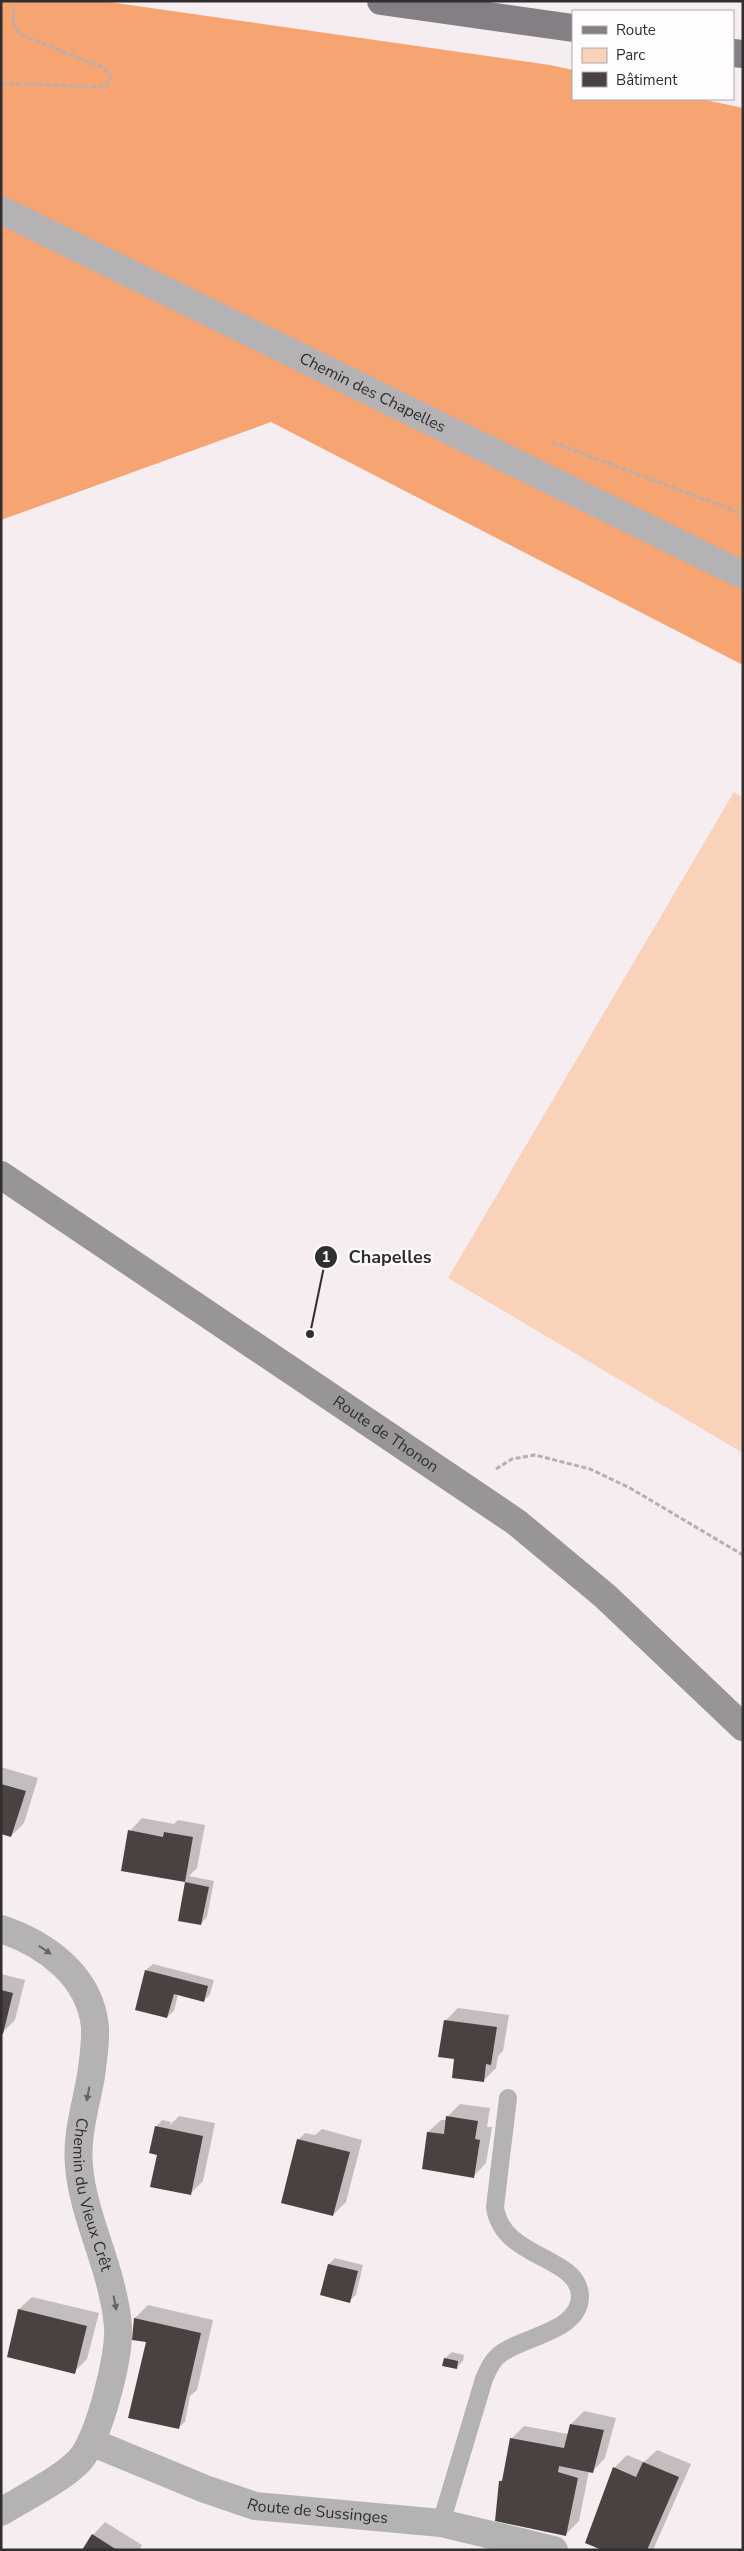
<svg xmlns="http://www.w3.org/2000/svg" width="744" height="2551" viewBox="0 0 744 2551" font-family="'Nunito Sans',sans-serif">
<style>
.green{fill:#fad1b9}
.forest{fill:#f5a472}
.shadow{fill:#0003}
.building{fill:#494241}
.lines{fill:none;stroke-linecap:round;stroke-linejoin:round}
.path{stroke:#b5afb1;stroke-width:3;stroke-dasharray:5 2.5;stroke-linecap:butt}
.service{stroke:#b4b2b5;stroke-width:18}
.minor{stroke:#b4b2b5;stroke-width:28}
.secondary{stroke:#989598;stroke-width:28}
.primary{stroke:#837f84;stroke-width:28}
.oneway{fill:#656365}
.labels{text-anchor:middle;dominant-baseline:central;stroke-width:5;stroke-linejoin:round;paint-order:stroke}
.street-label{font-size:16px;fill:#312e2f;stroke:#fffcfd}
.leader{fill:none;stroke:#312e2f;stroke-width:2}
.callout-dot{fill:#312e2f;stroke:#fffcfd;stroke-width:2}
.mark-label{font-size:15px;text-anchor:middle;font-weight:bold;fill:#fff}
.callout-label{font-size:18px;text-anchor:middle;font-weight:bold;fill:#312e2f;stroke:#fffcfd;stroke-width:5;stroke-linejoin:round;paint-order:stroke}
</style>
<rect width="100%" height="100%" fill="#f5edf0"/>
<!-- green -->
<path class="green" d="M734 792 743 798V1453L448 1278Z"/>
<!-- forest -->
<path class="forest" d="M1 1 109 2 550 65 573 70V99H701L743 108V665L271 422 1 520Z"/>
<!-- shadow -->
<path class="shadow" d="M1 1767 38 1778 24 1823 11 1836 1 1833Z
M142 1818 174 1824 178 1820 205 1825 197 1868 189 1876 214 1881 207 1917 201 1924 179 1920 186 1881 122 1870 130 1831Z
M153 1964 214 1980 210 1994 204 2001 178 1994 174 2011 167 2017 146 1970Z
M1 1974 25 1980 15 2020 2 2033Z
M458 2008 509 2015 503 2051 498 2056 496 2068 483 2081 445 2021Z
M460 2104 490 2108 487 2127H492L486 2163 474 2176 428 2132 441 2120H447V2117Z
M179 2116 215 2123 203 2181 190 2194 156 2127 162 2120 171 2122 169 2126Z
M322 2129 362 2140 346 2202 333 2215 299 2139 305 2133 315 2135Z
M335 2258 363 2265 356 2295 349 2301 329 2264Z
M32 2297 99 2313 87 2359 74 2372 19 2309Z
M148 2305 213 2320 197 2390 190 2396 185 2422 178 2428 147 2341 133 2339 135 2318Z
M452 2352 464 2355 463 2361 457 2367 445 2358Z
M584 2411 616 2418 605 2458 593 2471H589L579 2521 566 2534 500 2481 504 2478 511 2439 524 2426 568 2434 571 2424Z
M657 2450 691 2464 653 2550H605L614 2468 627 2455 644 2462Z
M105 2522 142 2545 139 2550H84L93 2535Z"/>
<!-- building -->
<path class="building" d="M1 1784 26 1791 11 1837 1 1834Z
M128 1830 163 1837 164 1832 193 1837 185 1882 209 1887 201 1925 178 1921 185 1882 121 1871Z
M145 1970 208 1986 204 2002 174 1994 167 2018 135 2010Z
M1 1990 13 1993 3 2034H1Z
M444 2020 497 2027 491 2065 486 2064 484 2082 452 2078 454 2059 438 2057Z
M446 2116 478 2121 475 2139 480 2140 474 2178 422 2169 427 2132 444 2134Z
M155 2126 203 2136 191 2195 150 2187 157 2155 149 2153Z
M297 2139 350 2152 333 2216 281 2203Z
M328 2264 358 2271 350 2303 320 2295Z
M18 2309 87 2326 75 2374 7 2357Z
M134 2318 201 2333 179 2429 128 2418 146 2342 132 2340Z
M444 2358 458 2361 457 2369 442 2366Z
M570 2424 604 2430 593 2473 559 2466 558 2472 578 2478 566 2536 495 2521 499 2481H502L510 2438 564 2448Z
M643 2462 679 2477 647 2550H602L585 2543 613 2467 636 2477Z
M92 2534 117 2550H82Z"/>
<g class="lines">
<!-- path -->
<path class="path" d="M1 83 100 87 106 85 110 79 109 73 104 68 19 34 13 22 14 5
M552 442 743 514
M496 1469 512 1459 535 1455 590 1469 630 1488 743 1555"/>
<!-- service -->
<path class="service" d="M441 2523 484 2379C488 2370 491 2362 498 2356 520 2336 580 2333 580 2296 579 2255 502 2260 495 2207L508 2098"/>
<!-- minor -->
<g class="minor">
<path id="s1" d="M1 210 743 575"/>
<path id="s2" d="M1 1929C46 1944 90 1976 95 2027 96 2043 93 2060 91 2076 86 2105 76 2135 79 2166 82 2204 99 2242 109 2279 113 2294 117 2311 118 2327 120 2356 99 2438 80 2460 61 2480 25 2497 1 2512"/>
<path id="s3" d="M91 2442 205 2489 255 2506 441 2523 554 2550"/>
</g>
<!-- secondary -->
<path class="secondary" id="s4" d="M1 1175 516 1522 605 1596 743 1727"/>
<!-- primary -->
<path class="primary" d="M381 1 573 28
M733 53 743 54"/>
</g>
<!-- one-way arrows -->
<defs><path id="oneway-solid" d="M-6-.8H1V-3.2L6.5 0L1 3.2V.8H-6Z" transform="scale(1.25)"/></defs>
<g class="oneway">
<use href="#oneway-solid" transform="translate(45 1950) rotate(34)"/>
<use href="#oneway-solid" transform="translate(88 2094) rotate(101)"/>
<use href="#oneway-solid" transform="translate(115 2303) rotate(79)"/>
</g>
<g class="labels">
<!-- street labels -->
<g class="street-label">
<text stroke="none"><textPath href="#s1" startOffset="414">Chemin des Chapelles</textPath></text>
<text stroke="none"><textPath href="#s4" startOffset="464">Route de Thonon</textPath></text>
<text stroke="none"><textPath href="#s2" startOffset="314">Chemin du Vieux Crêt</textPath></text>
<text stroke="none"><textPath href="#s3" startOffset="239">Route de Sussinges</textPath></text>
</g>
</g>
<!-- callouts -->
<path class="leader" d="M310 1334L326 1257"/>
<g class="callout-dot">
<circle cx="310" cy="1334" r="5"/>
<circle cx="326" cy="1257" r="12"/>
</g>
<g class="mark-label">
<text x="326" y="1262">1</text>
</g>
<g class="callout-label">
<text x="390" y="1263">Chapelles</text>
</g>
<!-- border -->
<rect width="744" height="2551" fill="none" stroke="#312e2f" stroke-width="5"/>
<!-- legend -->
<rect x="572" y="10" width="162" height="90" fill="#fffcfd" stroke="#adaaab"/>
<rect x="582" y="26" width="25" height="8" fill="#837f84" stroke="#adaaab"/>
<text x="616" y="35" font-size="15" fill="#312e2f">Route</text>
<rect x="582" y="48" width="25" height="15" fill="#fad1b9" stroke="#adaaab"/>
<text x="616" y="60" font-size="15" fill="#312e2f">Parc</text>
<rect x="582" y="72" width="25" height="15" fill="#494241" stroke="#adaaab"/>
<text x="616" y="85" font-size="15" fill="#312e2f">Bâtiment</text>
</svg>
